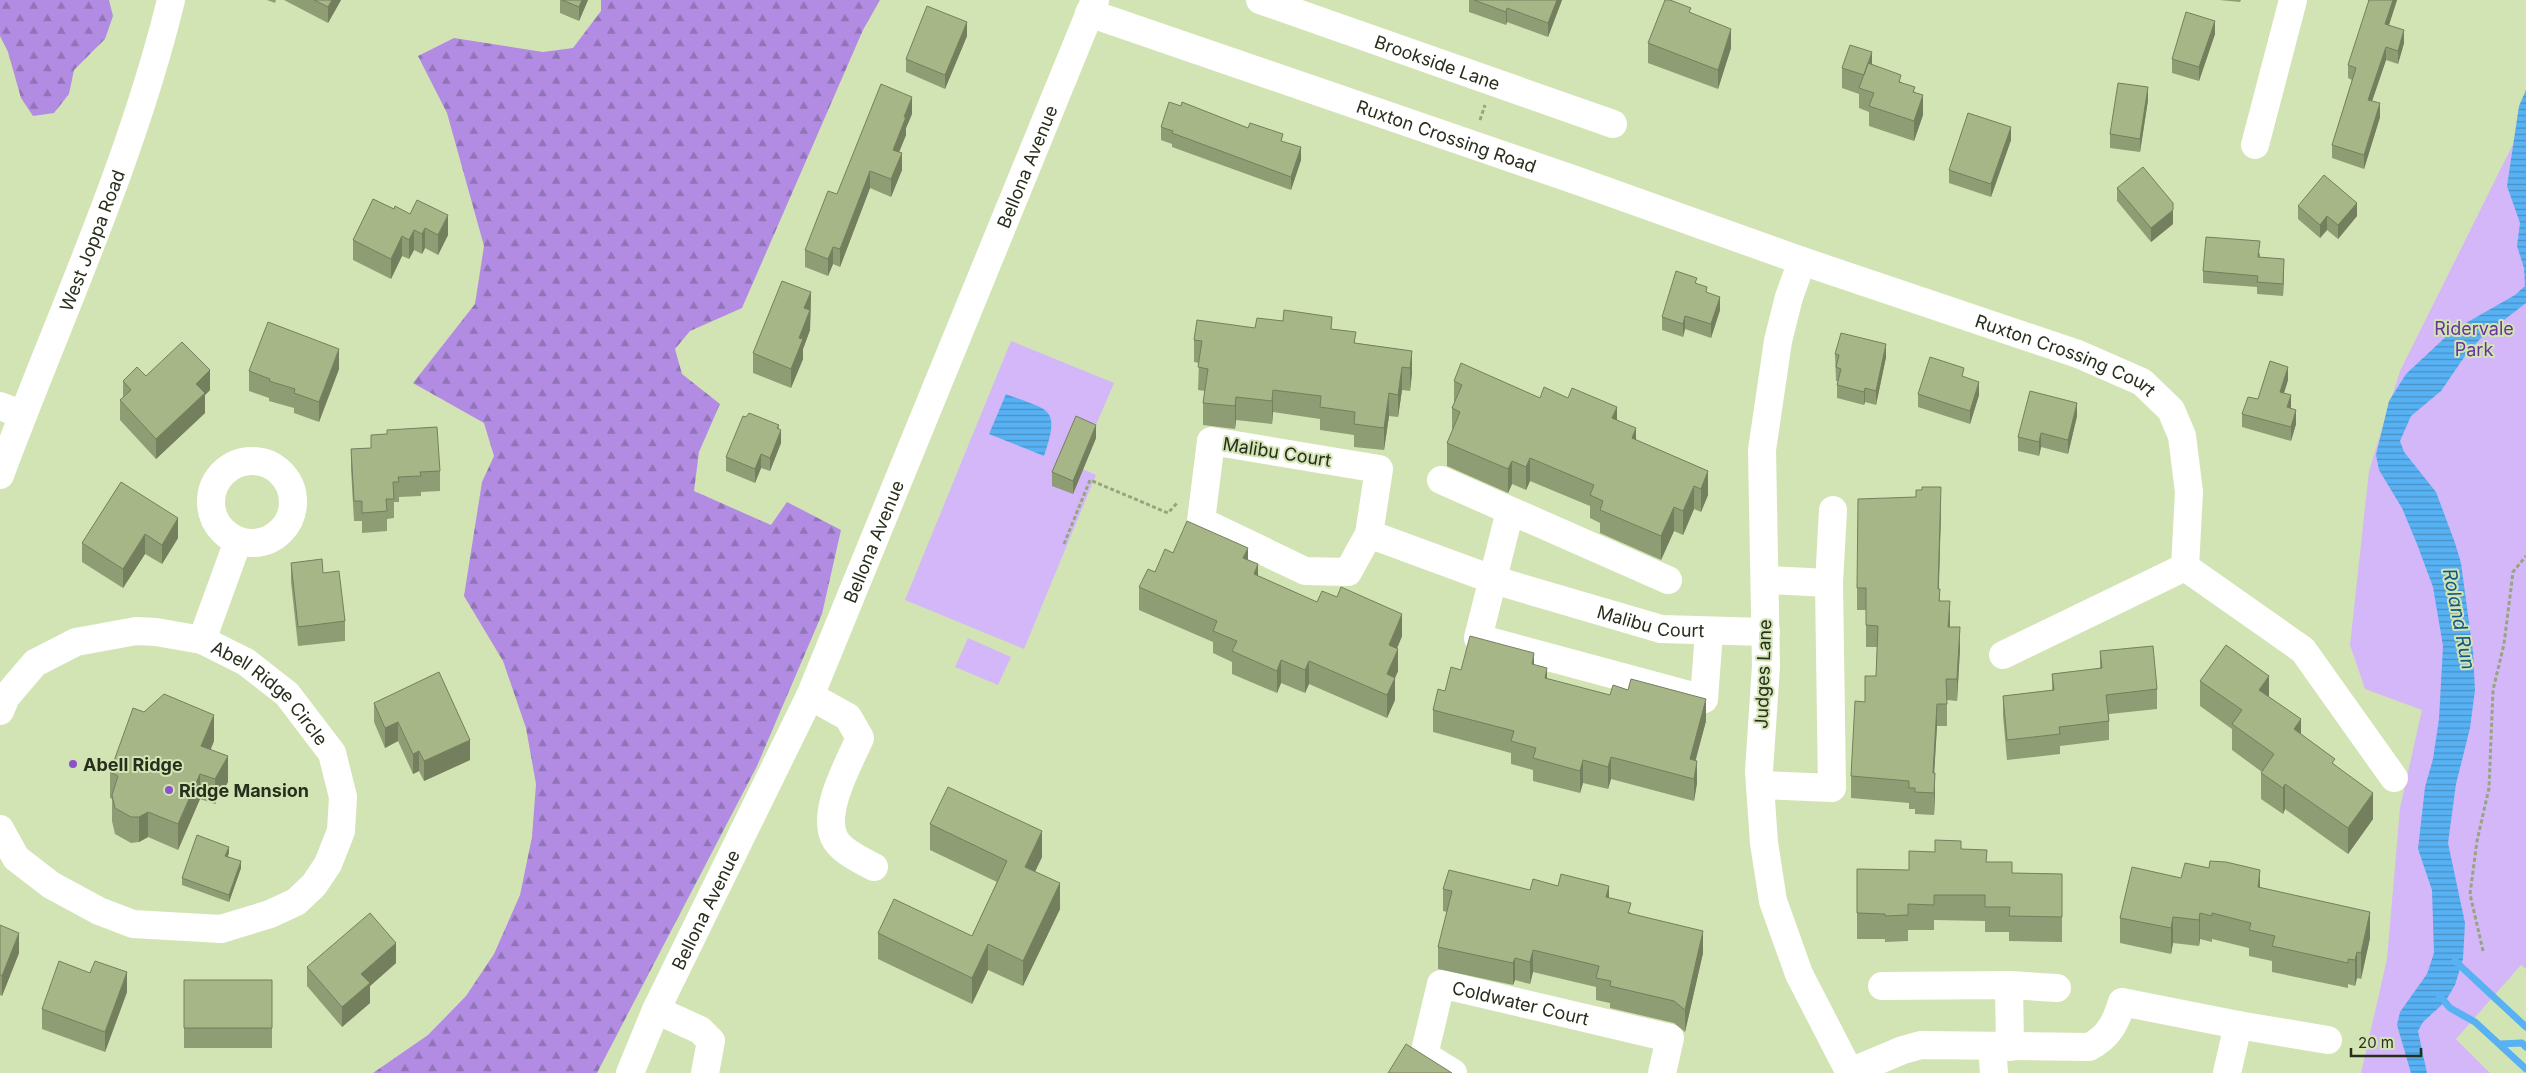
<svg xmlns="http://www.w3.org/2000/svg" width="2526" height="1073" viewBox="0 0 2526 1073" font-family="Inter,sans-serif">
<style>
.forest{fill:url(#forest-firs)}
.green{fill:#d3b7f9}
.water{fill:url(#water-rules)}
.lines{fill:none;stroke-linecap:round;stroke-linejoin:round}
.stream{stroke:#57b1f3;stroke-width:7}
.path{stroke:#97a47f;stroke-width:3;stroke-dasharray:4 2.5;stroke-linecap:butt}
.minor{stroke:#fff;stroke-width:28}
.wall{fill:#8f9d74}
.shaded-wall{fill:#747f5e}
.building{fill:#a6b687;stroke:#747f5e}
.poi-dot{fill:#8c52c9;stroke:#d3e4b4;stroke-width:2}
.labels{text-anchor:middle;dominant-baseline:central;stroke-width:4;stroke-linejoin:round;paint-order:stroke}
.street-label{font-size:18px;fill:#282e1c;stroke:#d3e4b4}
.park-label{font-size:18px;fill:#67349a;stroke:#d3e4b4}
.poi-label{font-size:18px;font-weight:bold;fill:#282e1c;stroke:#d3e4b4;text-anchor:start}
.water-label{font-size:19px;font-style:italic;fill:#165884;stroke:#d3e4b4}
</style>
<defs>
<pattern id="forest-firs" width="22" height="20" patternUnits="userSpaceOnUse" patternTransform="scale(1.25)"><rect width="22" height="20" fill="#b28ce3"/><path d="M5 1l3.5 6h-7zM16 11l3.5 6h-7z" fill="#9173b7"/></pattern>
<pattern id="water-rules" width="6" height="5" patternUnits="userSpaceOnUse" patternTransform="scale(1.25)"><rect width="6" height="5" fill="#57b1f3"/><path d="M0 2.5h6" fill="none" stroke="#4890c4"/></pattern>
</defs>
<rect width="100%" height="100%" fill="#d3e4b4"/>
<!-- forest -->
<path class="forest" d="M0 0H109L113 16 105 39 74 70 69 94 54 113 33 116 21 98 8 52 0 36Z
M601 0H880L863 30 742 308 690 331 675 349 682 374 720 404 699 452 694 491 771 525 787 502 841 530 822 614 757 766 597 1073H373L428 1035 466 996 494 954 520 895 532 837 536 784 526 728 503 661 464 596 482 482 494 456 484 423 413 383 475 304 484 246 447 113 418 56 454 38 543 52 573 48 601 11Z"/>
<!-- green -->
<path class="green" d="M2526 118V969L2521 965 2456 1039 2490 1073H2361L2387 959 2400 808 2422 710 2365 689 2350 645 2369 471 2400 371Z
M1011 341 1114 383 1078 467 1096 475 1024 649 905 600Z
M968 638 1011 657 998 685 955 667Z"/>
<!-- water -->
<path class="water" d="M2526 90V303L2482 337 2467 353 2441 391 2411 416 2400 441 2404 452 2436 492 2455 543 2461 563 2473 652 2475 690 2470 728 2456 784 2448 843 2465 923 2463 959 2455 985 2445 1002 2423 1022 2418 1031 2427 1073H2411L2397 1025 2400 1012 2427 974 2434 953 2432 890 2418 849 2425 787 2433 759 2439 719 2443 646 2433 587 2417 544 2402 508 2379 470 2376 455 2389 401 2406 374 2452 331 2515 295 2525 286 2524 268 2517 246 2520 223 2507 186 2519 106Z
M1006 394C1049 411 1061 406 1044 456L989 434Z"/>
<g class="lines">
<!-- stream -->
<path class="stream" d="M2455 961 2526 1027
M2439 995 2450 1008 2475 1022 2526 1069
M2500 1044 2522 1043 2526 1047"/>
<!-- path -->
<path class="path" d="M1480 120 1485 105
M1064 544 1090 480 1168 513 1178 502
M2483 951 2470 894 2477 841 2489 788 2493 690 2504 644 2513 572 2526 556"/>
<!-- minor -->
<g class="minor">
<path id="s1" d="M1260 0 1613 124"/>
<path id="s2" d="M1089 13 1581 182 1802 261 2078 354 2142 382 2171 410 2182 436 2189 492 2185 567"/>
<path d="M2255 145 2293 0"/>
<path d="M1802 261 1789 297 1778 341 1762 450 1766 666 1759 771 1764 843 1773 901 1799 974 1850 1073"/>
<path d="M0 406 23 415"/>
<path d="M1211 441 1379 469 1369 534 1348 572 1305 571 1201 521Z"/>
<circle cx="252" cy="502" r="41"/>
<path id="s3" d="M0 475C59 317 131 164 171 0"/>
<path d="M1441 480 1668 580"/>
<path d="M1510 511 1478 638 1704 699 1709 632"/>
<path id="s4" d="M1369 534 1494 580 1661 629 1766 632"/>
<path d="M2185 567 2303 650 2394 778"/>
<path d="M1765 580 1829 583"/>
<path d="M202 640 238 541"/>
<path d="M2003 655 2185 567"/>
<path d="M810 696 848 717 860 738C849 763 822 810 834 837 839 850 862 861 874 867"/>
<path id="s5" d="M0 711 6 697 35 663 76 642 136 631 156 632 202 640 246 662 287 694 332 753 343 797 341 831 328 864 314 885 296 902 270 914 221 929 133 924 99 911 51 885 16 858 0 829"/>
<path d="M1760 785 1832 788 1829 583 1833 510"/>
<path d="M2009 985 2010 1047"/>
<path d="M1882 986 2009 985 2057 988"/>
<path d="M656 1010 700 1030 711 1041 705 1073"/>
<path d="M1992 1046 1994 1073"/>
<path id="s6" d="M630 1073 656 1010 810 696 1095 0"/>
<path id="s7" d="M1453 1073 1424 1055 1441 984 1670 1038 1662 1073"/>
<path d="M1848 1073 1903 1050 1921 1045 2089 1047C2109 1037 2116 1022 2122 1002L2238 1025 2328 1040"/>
<path d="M2227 1073 2238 1025"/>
</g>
</g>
<!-- wall -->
<path class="wall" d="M267 0H276L275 3Z
M284 0H341L328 23Z
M560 0H588L579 21 560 13Z
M1469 0H1562L1548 37 1507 22 1506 25 1469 12Z
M2219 0H2241L2240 2Z
M2368 0H2397L2389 25 2404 43 2398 64 2386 60 2372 101 2380 117 2364 169 2332 158V145L2352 80 2348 78V65L2368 4Z
M2215 34 2199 81 2172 73V59Z
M967 36 945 89 906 72V59Z
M1648 43 1731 48 1718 89 1648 63Z
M1872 65 1901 82 1915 92 1923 115 1914 141 1869 126V112L1859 108V94L1842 88V68Z
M2148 100 2140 152 2110 148V134Z
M912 114 906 128V135L899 152 902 170 891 197 870 188 840 267 833 264 828 276 805 267V250L837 194Z
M1161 127 1301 160 1291 190 1172 147V144L1161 140Z
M2011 140 1991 197 1949 183V170Z
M2117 188 2173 224 2151 242 2117 201Z
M373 199 448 235 438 255 425 248 422 254 414 250 409 259 402 256 391 279 353 260V240Z
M2298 206 2357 216 2338 239 2327 230 2320 238 2298 219Z
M2260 253V257L2284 271 2283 296 2257 294V287L2203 283V271Z
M1697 284 1707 293 1720 310 1711 338 1685 329 1683 337 1662 330V317Z
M811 292 810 330 803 349V359L791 388 753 373V353Z
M1255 328 1332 329 1356 343 1412 351V373L1410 391 1402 390 1398 417 1389 416 1384 450 1354 447V435L1320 430V419L1273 412 1272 424 1236 420 1235 429 1203 425V403L1205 391 1198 390 1199 363 1194 362V340Z
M1835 354 1886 357 1876 405 1865 402 1864 405 1837 398V385L1838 381H1836Z
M339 369 319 422 294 413V408L269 401V398L249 391V371Z
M146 376 210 390 205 395V413L156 459 120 420V400L123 397V381Z
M1964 377 1979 395 1970 424 1918 407V394Z
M2288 380 2284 393 2291 409 2296 424 2291 441 2242 427V414L2258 399Z
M1454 381 1540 398 1617 420 1636 440 1708 471V495L1701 512 1694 509 1683 535 1674 531 1661 560 1600 533V523L1590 518V506L1530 481 1526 490 1512 484 1508 493 1447 466V443L1452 432V408L1454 404Z
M2077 416 2068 454 2041 447 2039 456 2018 451V437Z
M779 429 781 443 770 471 761 468 755 483 726 471V457Z
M371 435 440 471V491L421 492V496L399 497V502H394V518L387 519V531L362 533V521H354L351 469V449L371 448Z
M1096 438 1073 494 1052 486V472Z
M121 482 178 538 162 564 145 554 123 588 82 562V543Z
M1941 509 1939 589 1940 601 1950 623V627L1960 649 1957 701 1947 700V726H1937L1934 773 1935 794 1934 815 1915 814V809H1909V803L1851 798V776L1865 702 1876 676 1877 647H1866V610H1857V588Z
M1173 553 1248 560 1258 576 1317 602 1402 636 1397 649 1398 671 1395 678V700L1387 718 1309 684 1305 693 1281 683 1277 693 1232 674V662L1213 653V642L1139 610V587Z
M291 563 323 573 345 621V641L298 646 291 582Z
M2100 651 2157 689V709L2109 714V740L2060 746V754L2007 760 2003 716V696L2052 690V674L2100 669Z
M1534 664 1547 679 1706 721 1695 760 1697 783 1694 801 1611 779 1608 789 1583 783 1580 793 1533 781V770L1511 764V753L1433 732V710L1461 670Z
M2200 681 2269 697 2301 734 2335 765 2373 819 2348 854 2285 809 2283 814 2261 799V773L2262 772 2232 750V729L2200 706Z
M374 703 470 760 424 781 419 771 413 774 398 741 385 748 374 722Z
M214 741 211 749 228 782 215 804 200 799 178 850 148 837 139 842 131 843 115 834 112 821V799L110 798V772Z
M930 824 1042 857 1035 872 1060 909 1023 986 988 970 972 1004 878 959V933L972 936 997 882 930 850Z
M1961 849 1987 862 2012 873 2062 874V942L2009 941V932H1985V921L1934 920V930H1908V941L1885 942V939H1857V869L1909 870 1935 852Z
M229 853 228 856 241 868 229 902 182 885V878Z
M2181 878 2260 888 2370 938 2361 979 2357 978 2355 986 2348 984V988L2272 972V961L2249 956V948L2212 939V942L2200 939 2199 946 2173 943 2171 954 2120 943V918Z
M1443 889 1530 890 1609 898 1631 913 1703 953 1685 1032 1674 1023 1610 1008V1003L1596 1000V987L1533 972 1530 984 1515 980 1513 985 1438 969V947L1447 912 1443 911Z
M0 925 19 953 2 996 0 995Z
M396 963 370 986V1003L342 1027 307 986V967Z
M90 973 127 992 105 1052 42 1029V1009Z
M184 980H272V1048H184Z"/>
<!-- shaded-wall -->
<path class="shaded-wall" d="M332 0H341L328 23V7Z
M582 0H588L579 21V7Z
M1557 0H1562L1548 37V23Z
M2393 0H2397L2385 37V24Z
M1507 8V22L1506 25V12Z
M2215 21V34L2199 81V67Z
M967 22V36L945 89V75Z
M1731 29V48L1718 89V70Z
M2404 30V43L2398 64V51Z
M2386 47V60L2368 113V100Z
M1872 52V72L1864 75Z
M2148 87V100L2140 152V139Z
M1923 95V115L1914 141V121Z
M912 97V114L906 128V135L893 167V150L904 117Z
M2380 103V117L2364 169V155Z
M2011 127V140L1991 197V184Z
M1301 147V160L1291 190V177Z
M902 153V170L891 197V179Z
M870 171V188L840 267V249Z
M2357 203V216L2338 239V225Z
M2173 210V224L2151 242V228Z
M448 215V235L438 255V235Z
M2327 216V230L2320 238V225Z
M425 228V248L422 254V234Z
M414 230V250L409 259V240Z
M402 236V256L391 279V259Z
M833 247V264L828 276V259Z
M2284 259V271L2283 296V284Z
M811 292 810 330 803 349V359L791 388V369L799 338 804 308Z
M1720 297V310L1711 338V324Z
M1685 316V329L1683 337V324Z
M1886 344V357L1876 405V391Z
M339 349V369L319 422V402Z
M1412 351V373L1410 391V368Z
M1402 367V390L1398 417V395Z
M2288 367V380L2280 405V392Z
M210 370V390L205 395V413L156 459V439L196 384Z
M1979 382V395L1970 424V411Z
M1865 388V402L1864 405V392Z
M1273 390V412L1272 424V401Z
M1389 393V416L1384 450V428Z
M2291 395V408L2287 407Z
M1236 397V420L1235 429V406Z
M2077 403V416L2068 454V440Z
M1617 407V430L1612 418Z
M2296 410V424L2291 441V427Z
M779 425V436L781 430V443L770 471V458Z
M1096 425V438L1073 494V481Z
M1636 428V452L1632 438Z
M2041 433V447L2039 456V442Z
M761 454V468L755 483V469Z
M1530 458V481L1526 490V467Z
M1512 461V484L1508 493V469Z
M1708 471V495L1701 512V489Z
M1694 486V509L1683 535V511Z
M1941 487V509L1938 610V589Z
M1674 507V531L1661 560V536Z
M178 518V538L162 564V545Z
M145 534V554L123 588V569Z
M1248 548V570L1243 558Z
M1258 564V587L1254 574Z
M1950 601V623L1948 649V627Z
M1402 614V636L1389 667V645Z
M1960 627V649L1957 701V679Z
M1398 649V671L1395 678V700L1387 718V674Z
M1534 653V675L1532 664Z
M1281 660V683L1277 693V671Z
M1309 661V684L1305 693V670Z
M1547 668V690L1545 678Z
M2269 676V701L2259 690Z
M1706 699V721L1691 778 1690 759Z
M1937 704V726L1933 794V773Z
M214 715V741L201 771V746Z
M2301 719V745L2294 729Z
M398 722V741L385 748V728Z
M470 740V760L424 781V761Z
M419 751V771L413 774V754Z
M228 756V782L215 804V779Z
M1611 757V779L1608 789V767Z
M1583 760V783L1580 793V771Z
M1697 761V783L1694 801V779Z
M1935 773V794L1934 815V793Z
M200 774V799L178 850V824Z
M2285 784V809L2283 814V788Z
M2373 793V819L2348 854V828Z
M148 812V837L139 842V817Z
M1042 831V857L1025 892V867Z
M229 847V853L225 862V856Z
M241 861V868L229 902V895Z
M2260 870V896L2258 887Z
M1060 883V909L1023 986V961Z
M1609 886V908L1606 897Z
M2370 912V938L2361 979V953Z
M2200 913V939L2199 946V920Z
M2173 917V943L2171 954V928Z
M1703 931V953L1685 1032V1010Z
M19 933V953L2 996V976Z
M396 943V963L370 986V1003L342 1027V1007L361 974Z
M988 944V970L972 1004V978Z
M1533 950V972L1530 984V962Z
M2357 952V978L2355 986V960Z
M1515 958V980L1513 985V963Z
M127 972V992L105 1052V1032Z"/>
<!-- building -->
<path class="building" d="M314 0H332L328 7Z
M562 0H582L579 7Z
M1474 0H1557L1548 23 1507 8 1506 12Z
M1665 0H1670L1691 8 1689 12 1731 29 1718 70 1648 43Z
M2369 0H2393L2385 24 2404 30 2398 51 2386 47 2368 100 2380 103 2364 155 2332 145 2356 68 2348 65Z
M927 6 967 22 945 75 906 59Z
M2186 12 2215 21 2199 67 2172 59Z
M1850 45 1872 52 1864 75 1842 68Z
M1868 63 1901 75 1899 82 1915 87 1913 92 1923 95 1914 121 1869 106 1874 93 1859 88Z
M2118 83 2148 87 2140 139 2110 134Z
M881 84 912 97 904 117H906L893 150 902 153 891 179 870 171 840 249 833 247 828 259 805 250 828 191 837 194Z
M1169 102 1181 106 1182 102 1248 128 1250 123 1283 134 1281 141 1301 147 1291 177 1172 133 1173 131 1161 127Z
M1968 113 2011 127 1991 184 1949 170Z
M2143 167 2173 203V210L2151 228 2117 188Z
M2324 175 2357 203 2338 225 2327 216 2320 225 2298 206Z
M373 199 394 209 395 206 410 214 417 200 448 215 438 235 425 228 422 234 414 230 409 240 402 236 391 259 353 240Z
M2206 237 2260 241 2258 257 2284 259 2283 284 2257 282 2258 276 2203 271Z
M1676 271 1697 278 1695 283 1707 287 1706 292 1720 297 1711 324 1685 316 1683 324 1662 317Z
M782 281 811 292 804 308 810 310 799 338 803 339 791 369 753 353Z
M1284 310 1332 317 1331 329 1356 332 1354 343 1412 351 1410 368 1402 367 1398 395 1389 393 1384 428 1354 424 1355 412 1320 407 1321 396 1273 390 1272 401 1236 397 1235 406 1203 403 1208 369 1198 367 1202 341 1194 340 1197 320 1255 328 1257 318 1283 321Z
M268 322 339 349 319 402 294 393 295 389 269 381 270 379 249 371Z
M1841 333 1886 344 1876 391 1865 388 1864 392 1837 385 1841 369 1836 367 1839 355 1835 354Z
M182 342 210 370 196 384 205 393 156 439 120 400 131 390 123 381 137 367 146 376Z
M1930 357 1964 368 1962 376 1979 382 1970 411 1918 394Z
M2270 361 2288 367 2280 392 2291 395 2287 407 2296 410 2291 427 2242 414 2248 397 2258 399Z
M1461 363 1540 398 1544 387 1568 398 1572 388 1617 407 1612 418 1636 428 1632 438 1708 471 1701 489 1694 486 1683 511 1674 507 1661 536 1600 510 1603 501 1590 495 1594 485 1530 458 1526 467 1512 461 1508 469 1447 443 1460 412 1452 408 1462 385 1454 381Z
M2030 391 2077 403 2068 440 2041 433 2039 442 2018 437Z
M749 413 779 425 777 428 781 430 770 458 761 454 755 469 726 457 743 416 746 417Z
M1076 416 1096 425 1073 481 1052 472Z
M437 427 440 471 420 472 421 476 398 477 399 482H393L394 499H386L387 511 362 513V501H354L351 449 371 448V435L387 434V430Z
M121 482 178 518 162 545 145 534 123 569 82 543Z
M1922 487H1941L1938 589H1940L1939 601H1950L1948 627H1960L1957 679H1946L1947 704H1937L1933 773H1935L1934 793 1915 792V788H1909V781L1851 776 1855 701 1865 702V676H1876L1878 626 1866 625V588H1857L1858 499 1916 497V490H1922Z
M1187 521 1248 548 1243 558 1258 564 1254 574 1317 602 1322 591 1337 597 1341 587 1402 614 1389 645 1398 649 1387 674 1395 678 1387 695 1309 661 1305 670 1281 660 1277 671 1232 651 1237 641 1213 631 1217 621 1139 587 1148 569 1155 572 1165 549 1173 553Z
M322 559 323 573 339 571 345 621 298 627 291 563Z
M1470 636 1534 653 1532 664 1547 668 1545 678 1610 695 1613 685 1628 690 1631 679 1706 699 1690 759 1697 761 1694 779 1611 757 1608 767 1583 760 1580 771 1533 758 1536 748 1511 741 1514 731 1433 710 1438 689 1445 691 1451 667 1461 670Z
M2226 645 2269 676 2259 690 2301 719 2294 729 2335 759 2332 763 2373 793 2348 828 2285 784 2283 788 2261 773 2274 754 2232 724 2242 710 2200 681Z
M2153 646 2157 689 2106 695 2109 721 2059 727 2060 734 2007 740 2003 696 2054 690 2052 674 2102 668 2100 651Z
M439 672 470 740 424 761 419 751 413 754 398 722 385 728 374 703Z
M164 694 214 715 201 746 228 756 215 779 200 774 178 824 148 812 139 817H131L115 808 112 795 118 776 110 772 133 708 144 712Z
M948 787 1042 831 1025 867 1060 883 1023 961 988 944 972 978 878 933 894 899 972 936 1007 861 930 824Z
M197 835 229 847 225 856 241 861 229 895 182 878Z
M1935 840 1961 841V849L1987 850 1986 862H2012V873L2062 874V917L2009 916 2010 907H1985V895H1934V905L1908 904V915L1885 916V914L1857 913V869L1909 870V851L1935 852Z
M2210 861 2226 862 2260 870 2258 887 2370 912 2361 953 2357 952 2355 960 2348 959V963L2272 946 2275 936 2249 930 2251 923 2212 913V916L2200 913 2199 920 2173 917 2171 928 2120 918 2132 867 2181 878 2185 863 2209 868Z
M1449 870 1530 890 1533 879 1558 886 1561 874 1609 886 1606 897 1631 903 1628 913 1703 931 1685 1010 1674 1001 1610 986 1611 981 1596 978 1599 966 1533 950 1530 962 1515 958 1513 963 1438 947 1452 891 1443 889Z
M370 913 396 943 361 974 370 983 342 1007 307 967Z
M0 925 19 933 2 976 0 975Z
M59 961 90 973 95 961 127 972 105 1032 42 1009Z
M184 980H272V1028H184Z
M1406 1044 1452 1073H1388Z"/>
<!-- markers -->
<g class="poi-dot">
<circle cx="73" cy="764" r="5"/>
<circle cx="169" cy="790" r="5"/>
</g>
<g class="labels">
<!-- street labels -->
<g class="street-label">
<text stroke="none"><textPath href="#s1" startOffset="188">Brookside Lane</textPath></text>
<text stroke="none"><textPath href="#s2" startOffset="378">Ruxton Crossing Road</textPath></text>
<text stroke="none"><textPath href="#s6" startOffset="990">Bellona Avenue</textPath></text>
<text stroke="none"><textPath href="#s3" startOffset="252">West Joppa Road</textPath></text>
<text stroke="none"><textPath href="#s2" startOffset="1035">Ruxton Crossing Court</textPath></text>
<text transform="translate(1277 452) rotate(9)">Malibu Court</text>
<text stroke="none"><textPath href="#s6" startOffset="585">Bellona Avenue</textPath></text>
<text stroke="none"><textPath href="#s4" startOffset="296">Malibu Court</textPath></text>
<text transform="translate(1763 674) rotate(-88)">Judges Lane</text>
<text stroke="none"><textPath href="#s5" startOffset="321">Abell Ridge Circle</textPath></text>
<text stroke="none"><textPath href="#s6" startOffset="180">Bellona Avenue</textPath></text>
<text stroke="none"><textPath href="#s7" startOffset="189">Coldwater Court</textPath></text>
</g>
<!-- park labels -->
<g class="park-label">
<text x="2474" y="328">Ridervale<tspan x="2474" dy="21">Park</tspan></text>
</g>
<!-- poi labels -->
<g class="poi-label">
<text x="83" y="764">Abell Ridge</text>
<text x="179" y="790">Ridge Mansion</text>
</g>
<!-- water labels -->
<g class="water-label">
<text transform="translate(2459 619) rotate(79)">Roland Run</text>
</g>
</g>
<!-- scale -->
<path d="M2351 1048v8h70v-8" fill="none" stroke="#282e1c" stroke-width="2.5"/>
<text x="2358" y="1048" font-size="15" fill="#282e1c" stroke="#d3e4b4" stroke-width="4" paint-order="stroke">20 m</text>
</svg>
